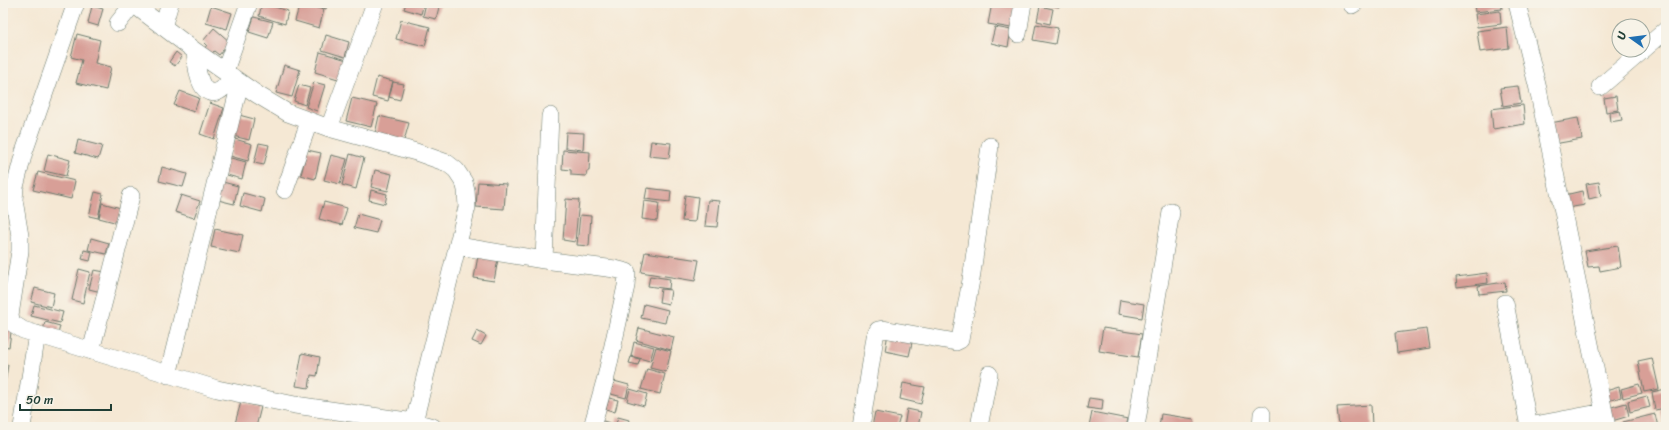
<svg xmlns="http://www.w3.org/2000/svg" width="1669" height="430" viewBox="0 0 1669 430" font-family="Sriracha,sans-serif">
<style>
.building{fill:#d89f97}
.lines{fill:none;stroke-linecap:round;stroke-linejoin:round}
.minor-casing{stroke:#6a796c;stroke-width:18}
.minor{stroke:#fff;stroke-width:17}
</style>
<rect width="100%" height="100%" fill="#f7f3e8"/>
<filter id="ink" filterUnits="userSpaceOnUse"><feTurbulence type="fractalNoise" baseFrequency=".025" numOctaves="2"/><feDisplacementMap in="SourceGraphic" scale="8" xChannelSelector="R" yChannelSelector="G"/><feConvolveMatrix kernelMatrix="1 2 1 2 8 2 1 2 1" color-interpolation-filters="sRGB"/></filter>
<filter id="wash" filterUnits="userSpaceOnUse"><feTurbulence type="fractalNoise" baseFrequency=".012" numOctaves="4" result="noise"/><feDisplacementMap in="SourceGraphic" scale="16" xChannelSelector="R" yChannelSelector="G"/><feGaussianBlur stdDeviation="0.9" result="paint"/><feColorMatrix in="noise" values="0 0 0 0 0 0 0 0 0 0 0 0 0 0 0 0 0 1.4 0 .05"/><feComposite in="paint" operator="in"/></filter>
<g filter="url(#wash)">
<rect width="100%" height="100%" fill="#f5e8d4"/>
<g id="blocks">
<!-- building -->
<path class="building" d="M262 3 288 11 285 24 259 16Z
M300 3 324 10 319 28 295 21Z
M307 3H327L326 9Z
M406 3H424L421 14 404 9Z
M426 3H440L436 19 423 16Z
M992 3H1016L1011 28 988 24Z
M1041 3H1060L1059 7Z
M1474 3H1501L1502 9 1475 12Z
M92 6 103 9 98 26 88 23Z
M211 6 232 13 227 29 206 23Z
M1040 6 1053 9 1050 24 1037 21Z
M1500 11 1501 24 1477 27 1475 14Z
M254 17 273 22 268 38 249 32Z
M401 20 430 27 425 46 396 39Z
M1036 24 1058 28 1055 44 1033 40Z
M995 27 1011 30 1008 47 991 43Z
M1507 27 1509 48 1480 52 1477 31Z
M214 28 230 42 219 55 214 51 211 55 204 49 207 45 203 41Z
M77 34 100 40 95 63 111 67 106 90 76 83 82 60 71 57Z
M326 35 349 42 345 57 322 50Z
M176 52 182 57 175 66 169 62Z
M320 52 347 60 341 80 315 72Z
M284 65 300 70 292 97 276 93Z
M377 77 393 81 388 101 372 97Z
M314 82 325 85 317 111 306 107Z
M393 82 404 84 400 100 389 97Z
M299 85 310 88 305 105 294 101Z
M1518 86 1521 103 1503 106 1500 88Z
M180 91 199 98 194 112 174 105Z
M1616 96 1618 110 1606 112 1604 98Z
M352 98 377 104 371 127 346 121Z
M210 103 224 108 214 139 200 134Z
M1523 105 1525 124 1493 129 1491 109Z
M1620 111 1622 120 1610 122 1609 113Z
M239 115 254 119 249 140 233 136Z
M379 116 409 123 404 141 375 134Z
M1578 118 1582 139 1554 144 1550 123Z
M566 132 584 133 583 150 565 148Z
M235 139 252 144 248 161 230 156Z
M78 140 102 146 98 159 75 153Z
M651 141 671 143 669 158 649 156Z
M259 143 269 145 264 165 254 163Z
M307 150 321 153 315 179 301 175Z
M563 150 590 152 589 171H587L586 176 571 175V170L562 169Z
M48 154 70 160 66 176 44 171Z
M350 154 364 158 356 189 342 185Z
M331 155 347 159 340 184 324 180Z
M227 157 246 162 242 179 223 174Z
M162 167 187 174 183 187 159 181Z
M375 170 392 174 388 191 371 187Z
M38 172 75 181 71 199 33 190Z
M219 181 238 186 234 204 214 199Z
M478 182 506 184 504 209 476 207Z
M1599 182 1601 196 1589 199 1586 184Z
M647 188 671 191 670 202 645 199Z
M371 190 387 194 385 204 369 200Z
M1582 191 1585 205 1567 208 1565 195Z
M95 192 103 194 98 218 89 216Z
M243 193 265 199 262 212 240 206Z
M181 195 200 201 194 218 175 212Z
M685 195 698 197 695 222 682 221Z
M566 199 579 200 575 242 563 240Z
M708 200 720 201 717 227 705 226Z
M644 201 659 203 657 221 642 219Z
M324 202 347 208 342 225 319 219Z
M102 203 121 208 118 223 99 218Z
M358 214 380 220 376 233 354 228Z
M580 215 591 216 589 246 577 245Z
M215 229 243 235 239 253 211 247Z
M91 238 109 243 106 254 88 250Z
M1618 246 1621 267 1600 271 1599 266 1588 267 1585 251Z
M84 250 92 252 90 261 82 259Z
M645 252 699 260 695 281 641 272Z
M478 256 498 259 494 281 474 278Z
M79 269 90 272 83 303 72 300Z
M94 270 105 272 101 292 89 289Z
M1487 273 1488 283 1457 287 1456 277Z
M650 276 670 279 669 289 648 286Z
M1505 282 1506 291 1479 294 1478 286Z
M35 288 54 293 51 307 31 302Z
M661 289 671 290 669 304 659 302Z
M1120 300 1144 304 1142 318 1118 314Z
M644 304 668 310 665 323 641 318Z
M34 305 63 312 60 323 31 316Z
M45 322 60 326 58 334 43 331Z
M5 324 12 325 9 347 3 346Z
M639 328 674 337 671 350 636 340Z
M1103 328 1142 334 1138 357 1099 351Z
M1427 329 1430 348 1397 353 1395 333Z
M477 331 486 336 481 345 472 341Z
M888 333 913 338 909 356 885 351Z
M634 342 654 347 650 361 631 356Z
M656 347 671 351 666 372 650 368Z
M302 353 320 357 317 376 311 375 309 388 296 386Z
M631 357 640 359 638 365 629 363Z
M1652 358 1659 389 1644 392 1638 361Z
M3 364 8 365 5 383H3Z
M647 369 665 374 660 394 641 389Z
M614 381 629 385 626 398 611 394Z
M903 383 925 387 921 404 900 399Z
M1639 384 1642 393 1623 398 1621 389Z
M1619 387 1621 397 1608 401 1606 391Z
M630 389 647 394 644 406 627 401Z
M1666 389V408L1655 410 1652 392Z
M1647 396 1650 407 1630 412 1628 401Z
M609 398 618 400 615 412 606 409Z
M1089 398 1103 400 1102 410 1087 408Z
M241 402 261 407 256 427H234Z
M1626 403 1629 416 1612 421 1608 408Z
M1371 405 1372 426 1339 427 1337 407Z
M907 409 921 412 918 427H904Z
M1666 410V425H1664L1661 411Z
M875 412 900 417 897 427H872Z
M1092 412 1128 419 1126 427H1089Z
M1161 414 1194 419 1193 427H1159Z
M1655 414 1658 427H1625L1623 422Z
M618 417 629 420 627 427H615Z
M600 420 613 424 612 427H598Z"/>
</g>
</g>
<g filter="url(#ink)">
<use href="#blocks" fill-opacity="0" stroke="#6a796c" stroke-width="1"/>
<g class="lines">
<!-- minor casing -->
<g class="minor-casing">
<path id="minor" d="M76 3 24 152 15 187 14 200 20 236V251L10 315 12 323 23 330 217 389 295 405 414 422 433 427
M132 3 195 51 258 95 288 113 329 128 416 152 447 163 456 170 464 182 466 190 467 207 414 422
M1517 3 1538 89 1607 427
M1352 5 1355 3
M118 23 133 4
M163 27 170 3
M1018 34 1023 3
M1643 50 1666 30
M195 51C196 62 198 101 219 91 224 89 229 81 233 77
M225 71 249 3
M1600 87 1643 50
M329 128 375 3
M285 190 309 122
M458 246 544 260 615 269 627 272 626 286 606 377 592 427
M544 260 550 116
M1505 303 1529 427
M91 351 131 196
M168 375 240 83
M1529 426 1604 412
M22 427 37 334
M861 427 875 337 878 330 883 329 956 342 960 340 971 280 990 146
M979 427 989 374
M1136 427 1171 212
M1261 427 1262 414"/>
</g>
<!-- minor -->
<use href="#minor" class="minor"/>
</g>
</g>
<!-- margin -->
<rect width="1669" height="430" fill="none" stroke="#f7f3e8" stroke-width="16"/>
<!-- north arrow -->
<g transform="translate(1631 38) rotate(284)"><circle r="19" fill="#f7f3e8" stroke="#a1aaa0"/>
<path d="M0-3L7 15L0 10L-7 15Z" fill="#1f6fb2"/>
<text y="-6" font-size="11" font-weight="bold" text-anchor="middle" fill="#1f3d34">U</text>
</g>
<!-- scale -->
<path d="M20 404v6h91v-6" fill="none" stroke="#1f3d34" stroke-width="2"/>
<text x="26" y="404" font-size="12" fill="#1f3d34" stroke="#f7f3e8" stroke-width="3" paint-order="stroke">50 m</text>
</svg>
